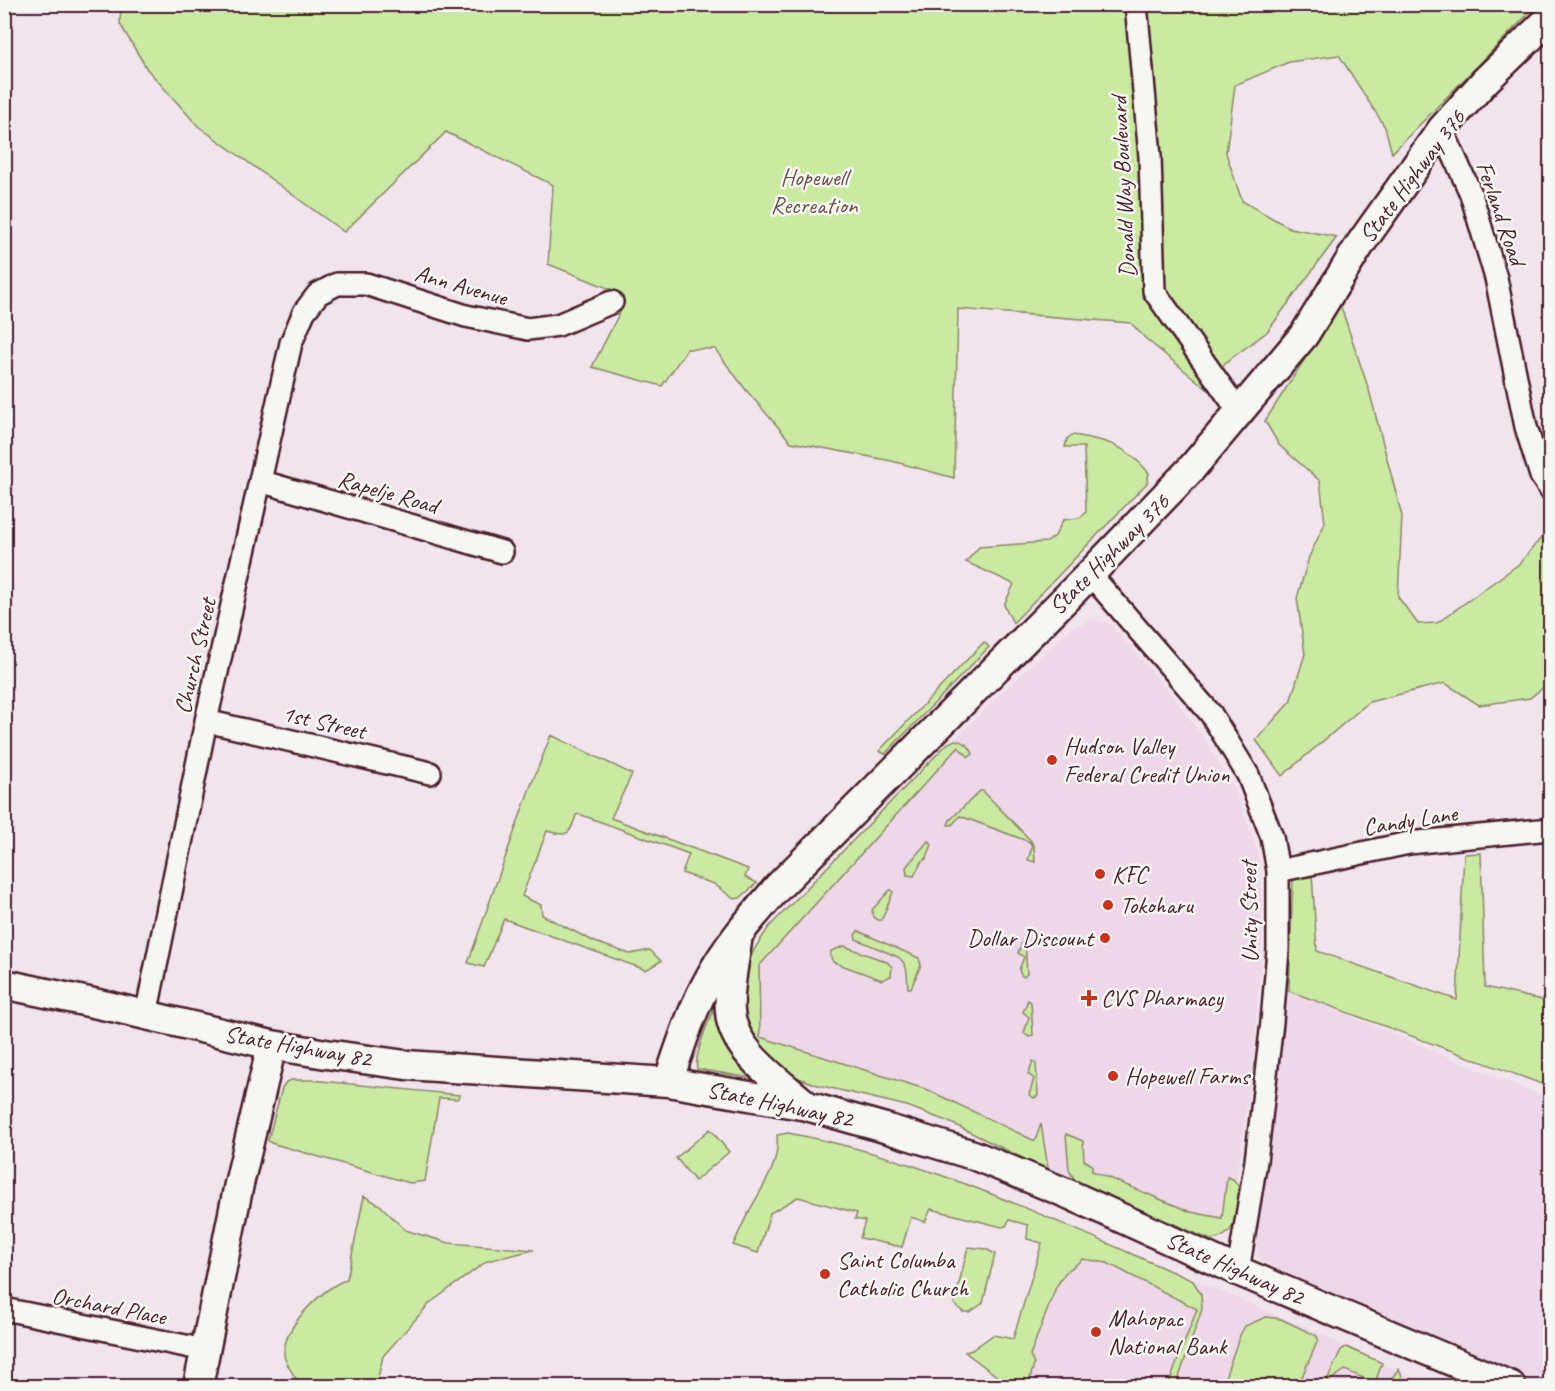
<svg xmlns="http://www.w3.org/2000/svg" width="1555" height="1391" viewBox="0 0 1555 1391" font-family="Caveat,sans-serif">
<style>
.built{fill:#edd7e9}
.green{fill:#caeaa2;stroke:#8a8466;stroke-width:1.5}
.lines{fill:none;stroke-linecap:round;stroke-linejoin:round}
.street-casing{stroke:#4a1f2b;stroke-width:26}
.secondary-casing{stroke:#4a1f2b;stroke-width:33}
.street{stroke:#f6f6f2;stroke-width:21}
.secondary{stroke:#f6f6f2;stroke-width:28}
.poi-dot{fill:#c8321e;stroke:#f6f6f2;stroke-width:2}
.labels{text-anchor:middle;dominant-baseline:central;stroke-width:5;stroke-linejoin:round;paint-order:stroke}
.street-label{font-size:24px;fill:#4a1f2b;stroke:#f6f6f2}
.park-label{font-size:24px;fill:#6a5249;stroke:#f6f6f2}
.poi-label{font-size:24px;fill:#4a1f2b;stroke:#f6f6f2;text-anchor:start}
</style>
<rect width="100%" height="100%" fill="#f1e4ed"/>
<filter id="ink" filterUnits="userSpaceOnUse"><feTurbulence type="fractalNoise" baseFrequency=".0167" numOctaves="2"/><feDisplacementMap in="SourceGraphic" scale="12" xChannelSelector="R" yChannelSelector="G"/><feConvolveMatrix kernelMatrix="1 2 1 2 8 2 1 2 1" color-interpolation-filters="sRGB"/></filter>
<g filter="url(#ink)">
<!-- built -->
<path class="built" d="M1094 619 1110 624 1172 695 1204 738 1235 790 1258 852 1262 899V941L1253 1059 1235 1192 1227 1228 1105 1192 1043 1166 941 1113 755 1044 749 971 931 763 1000 694 1073 627Z
M1285 989 1550 1099V1386H1546L1263 1262 1258 1253 1256 1233Z
M1059 1223 1316 1332 1430 1386H1012Z"/>
<!-- green -->
<path class="green" d="M121 4 1537 5 1392 153 1385 127 1339 55 1289 62 1235 85 1226 153 1242 201 1290 228 1337 237 1267 332 1225 363 1207 389 1145 338 1131 323 958 309 954 478 892 461 791 442 746 390 715 349H687L662 386 592 367 624 304 618 292 548 264 553 185 446 132 344 232 198 126 147 69 120 24Z
M1340 304 1369 390 1402 516 1398 597 1418 624 1437 623 1519 564 1541 538 1550 535V682L1530 698 1479 705 1445 683 1369 702 1282 776 1256 740 1290 702 1305 654 1297 598 1309 557 1325 523 1320 481 1279 445 1265 421Z
M1072 435C1106 440 1126 445 1149 473L1147 483 1013 623 1004 605 1014 584 966 562 979 547 1047 542 1055 536 1063 520C1073 518 1080 521 1086 512L1084 447H1065L1067 439Z
M984 642 989 647 885 754 879 751Z
M551 735 632 774 611 818 748 869 745 877 757 883 740 898 734 899 714 884 682 873 689 854 579 814 576 815C569 837 568 836 547 831L522 896 541 905 542 915 595 942 630 954 650 950 661 961 646 970 504 919 484 967 468 963 528 793Z
M955 740C964 742 969 745 973 754L969 757 958 747 759 966 760 1037 928 1090 1035 1141 1041 1124 1048 1168 1045 1169 949 1122 907 1106 818 1085 782 1072 763 1057 740 1018 744 972 755 948 769 927 947 744Z
M980 791H983L1031 841 1034 847 1035 862 1028 860 1032 847 1030 842 960 816 952 825H948L950 820Z
M928 841 932 845 926 859 922 861 914 876 907 875 906 867Z
M1481 853 1485 987 1550 1002V1087L1289 991 1293 876 1312 874 1317 951 1457 1000 1464 854Z
M890 890H892L893 892 883 917 881 920C875 921 872 916 872 910Z
M858 931 919 958 921 965 911 988H908C907 976 909 965 898 957L856 939 855 935Z
M1023 940 1025 942 1027 974 1024 977 1021 975 1019 970 1024 957 1018 953Z
M844 946 887 962 892 967 891 976 882 980 833 962 830 955 831 951Z
M721 992 757 1079 697 1069C693 1053 714 1009 721 992Z
M1028 1000 1031 1002 1033 1035 1029 1037 1024 1033 1029 1017 1023 1012Z
M1033 1061 1036 1064 1038 1096 1034 1098 1029 1095 1034 1079 1028 1074Z
M292 1080H311L460 1095 457 1099 439 1098 425 1181 410 1183 271 1143 268 1140 282 1088 286 1082Z
M710 1129 729 1152 695 1181 676 1158Z
M788 1133C930 1159 1062 1224 1193 1281L1201 1294 1202 1309 1176 1386H1168L1197 1309 1107 1263 1083 1259 1065 1273 1056 1287 1030 1355 1034 1364 1028 1386H1010L965 1352 972 1350 993 1335 1013 1339 1042 1243 1027 1239 1028 1225 1009 1220 1006 1226 1002 1227 931 1209 925 1222 911 1217 902 1247 860 1238 865 1221 855 1219 857 1213 798 1197 770 1213 758 1253 733 1245C739 1234 743 1221 750 1210 763 1185 780 1165 777 1135Z
M1066 1134 1083 1141 1084 1160 1092 1165V1171L1191 1212 1222 1218 1227 1177 1233 1179 1239 1187C1236 1211 1240 1236 1211 1240L1076 1182 1069 1170Z
M364 1196 380 1205 405 1230 449 1243 534 1250 487 1261 430 1303 383 1356 376 1386H301C296 1378 284 1363 284 1354 284 1325 322 1289 347 1279Z
M968 1247 986 1249 995 1254 983 1303 970 1312H963L954 1304Z
M1266 1317 1281 1319 1317 1336 1318 1340 1298 1386H1222L1240 1335 1245 1326Z
M1346 1347 1382 1363 1375 1383 1345 1370 1329 1381 1327 1380 1341 1350Z
M1398 1369 1401 1373 1402 1379 1398 1386H1387Z"/>
<g class="lines">
<!-- street casing -->
<g class="street-casing">
<path id="street" d="M1136 4 1150 156 1154 291 1240 413
M1442 129 1471 194 1496 278 1526 427 1541 476 1550 489
M260 481 502 552
M1090 574 1211 714 1248 775 1272 837 1278 871V950L1272 1022 1256 1161 1238 1271
M206 721 430 773
M1278 871 1409 843 1550 829
M146 1015 206 721 291 343 304 312 318 294 337 284H366L466 316 528 329 558 325 612 302
M4 1309 205 1350"/>
</g>
<!-- secondary casing -->
<g class="secondary-casing">
<path id="secondary" d="M737 942C734 964 728 989 730 1012 733 1052 779 1081 807 1106
M4 984 112 1007 272 1045 326 1054 406 1065 668 1082 807 1106 885 1128 973 1155 1066 1193 1238 1271 1511 1386
M668 1082C680 1048 691 1011 709 979 727 945 753 916 778 887L1090 574 1191 469 1304 335 1361 243 1442 129 1485 81 1550 18
M198 1386 239 1184 272 1045"/>
</g>
<!-- street -->
<use href="#street" class="street"/>
<!-- secondary -->
<use href="#secondary" class="secondary"/>
</g>
</g>
<!-- markers -->
<g class="poi-dot">
<circle cx="1052" cy="760" r="6"/>
<circle cx="1100" cy="874" r="6"/>
<circle cx="1108" cy="905" r="6"/>
<circle cx="1105" cy="938" r="6"/>
<path d="M1086 989h6v6h6v6h-6v6h-6v-6h-6v-6h6z"/>
<circle cx="1113" cy="1076" r="6"/>
<circle cx="825" cy="1274" r="6"/>
<circle cx="1096" cy="1332" r="6"/>
</g>
<g class="labels">
<!-- street labels -->
<g class="street-label">
<text transform="translate(1412 176) rotate(-53)">State Highway 376</text>
<text transform="translate(1123 187) rotate(-93)">Donald Way Boulevard</text>
<text transform="translate(1501 213) rotate(71)">Ferland Road</text>
<text transform="translate(461 285) rotate(16)">Ann Avenue</text>
<text transform="translate(388 492) rotate(16)">Rapelje Road</text>
<text transform="translate(1109 554) rotate(-45)">State Highway 376</text>
<text transform="translate(195 656) rotate(-77)">Church Street</text>
<text transform="translate(324 722) rotate(13)">1st Street</text>
<text transform="translate(1410 820) rotate(-9)">Candy Lane</text>
<text transform="translate(1249 912) rotate(-91)">Unity Street</text>
<text transform="translate(298 1046) rotate(10)">State Highway 82</text>
<text transform="translate(780 1104) rotate(12)">State Highway 82</text>
<text transform="translate(1235 1268) rotate(24)">State Highway 82</text>
<text transform="translate(109 1306) rotate(11)">Orchard Place</text>
</g>
<!-- park labels -->
<g class="park-label">
<text x="814" y="177">Hopewell<tspan x="814" dy="28">Recreation</tspan></text>
</g>
<!-- poi labels -->
<g class="poi-label">
<text x="1064" y="746">Hudson Valley<tspan x="1064" dy="28">Federal Credit Union</tspan></text>
<text x="1112" y="874">KFC</text>
<text x="1120" y="905">Tokoharu</text>
<text x="1093" y="938" text-anchor="end">Dollar Discount</text>
<text x="1101" y="998">CVS Pharmacy</text>
<text x="1125" y="1076">Hopewell Farms</text>
<text x="837" y="1260">Saint Columba<tspan x="837" dy="28">Catholic Church</tspan></text>
<text x="1108" y="1318">Mahopac<tspan x="1108" dy="28">National Bank</tspan></text>
</g>
</g>
<!-- margin -->
<rect width="1555" height="1391" fill="none" stroke="#f6f6f2" stroke-width="24"/>
<rect x="12" y="12" width="1531" height="1367" fill="none" stroke="#4a1f2b" stroke-width="2" filter="url(#ink)"/>
</svg>
